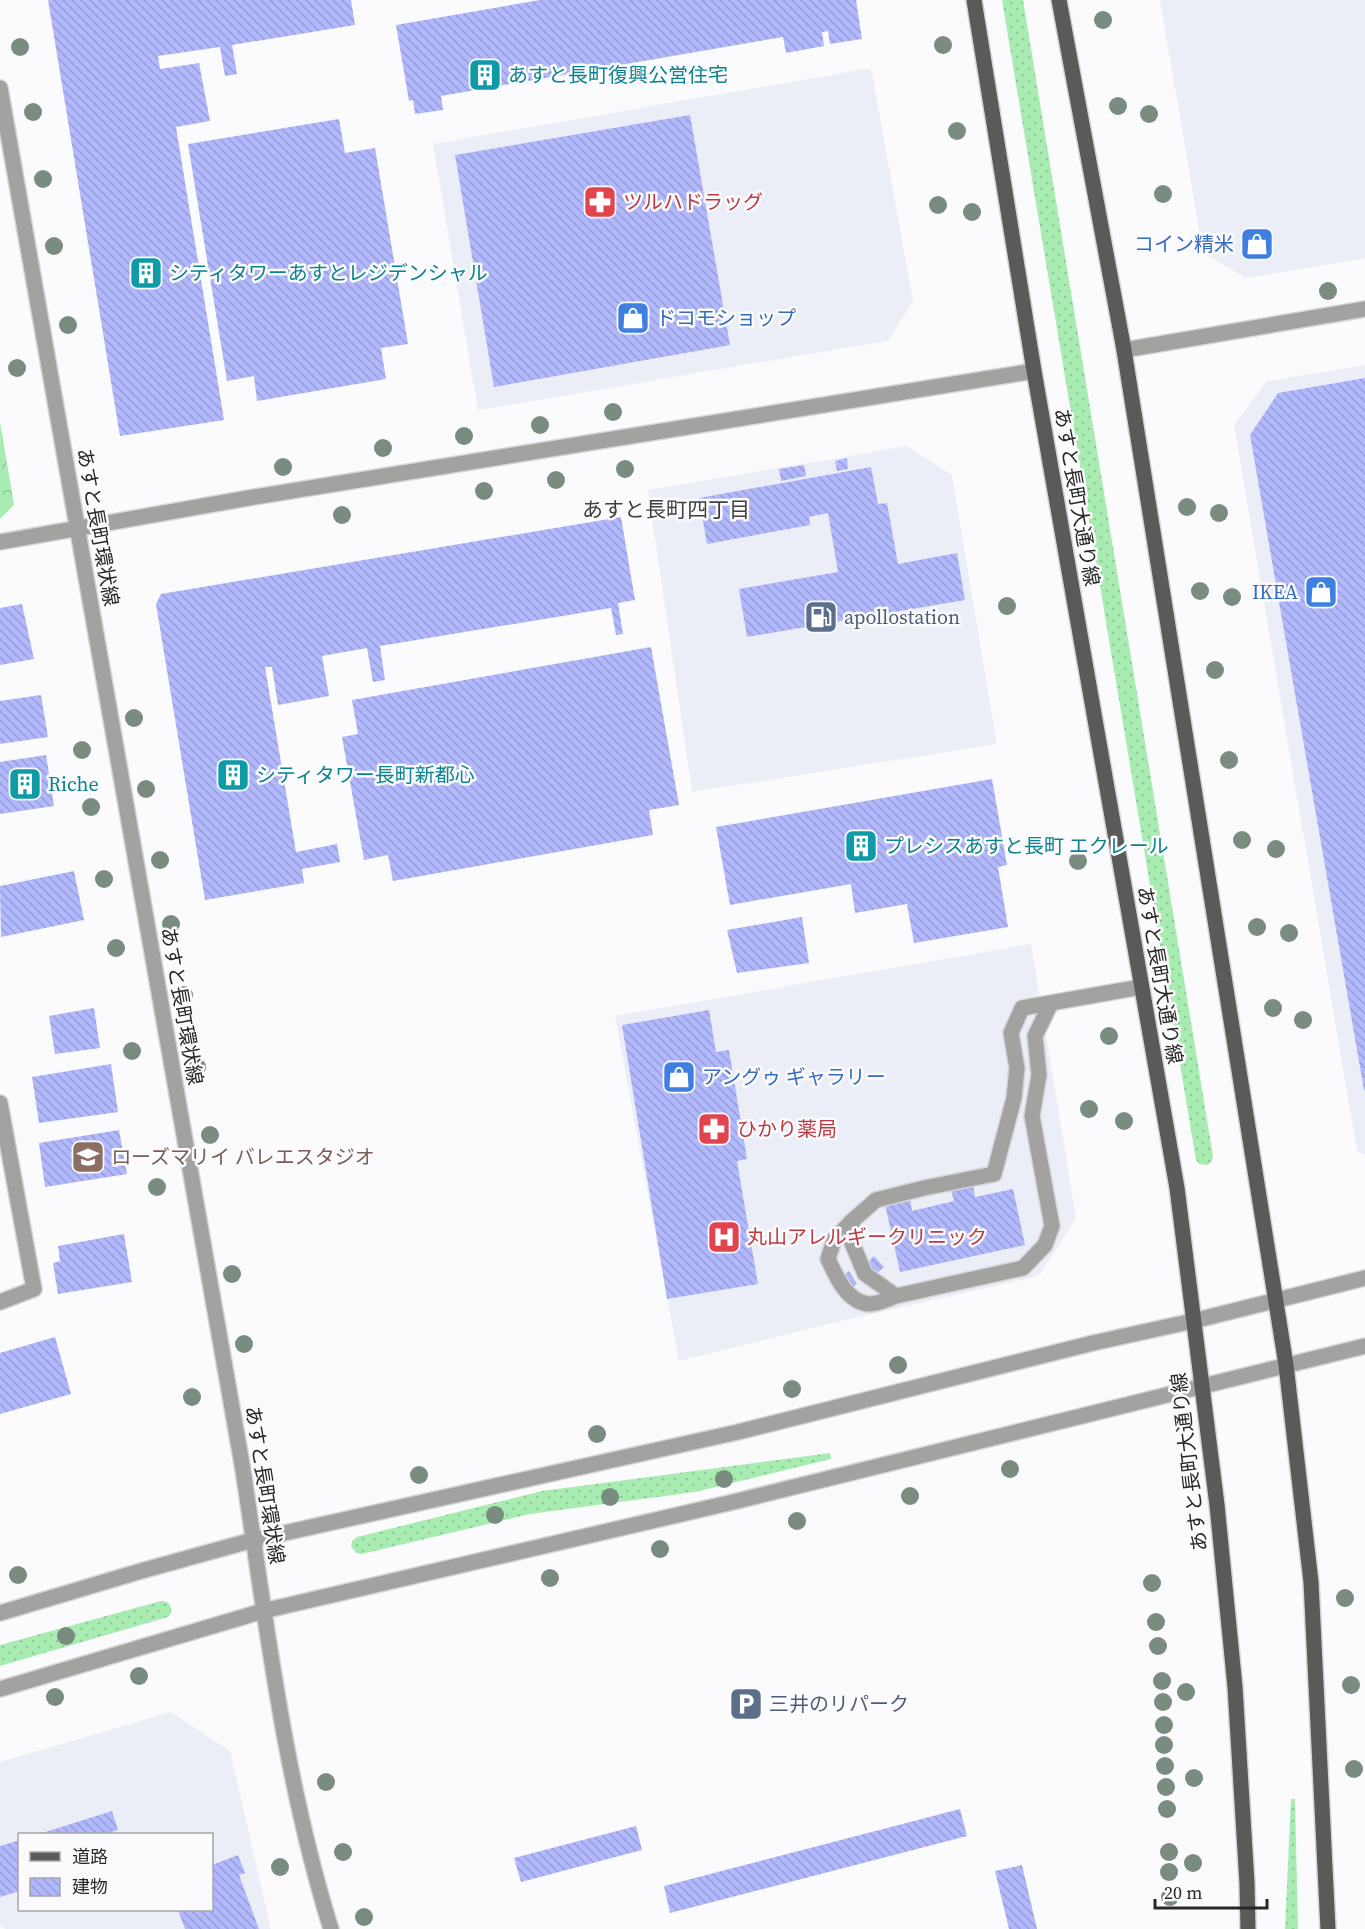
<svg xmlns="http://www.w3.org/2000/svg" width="1365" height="1929" viewBox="0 0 1365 1929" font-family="'Source Serif 4','Noto Sans JP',serif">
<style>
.built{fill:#eceef7;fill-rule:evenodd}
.grass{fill:url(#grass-dots)}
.forest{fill:url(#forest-crowns)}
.building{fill:url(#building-back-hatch)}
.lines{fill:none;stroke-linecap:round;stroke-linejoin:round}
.minor-casing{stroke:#d5d5d7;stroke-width:18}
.major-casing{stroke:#d5d5d7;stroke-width:18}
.minor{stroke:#a2a2a1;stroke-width:15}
.major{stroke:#5a5a58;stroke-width:15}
.tree{fill:#7a8c7f}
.labels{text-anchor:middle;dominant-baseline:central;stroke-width:5;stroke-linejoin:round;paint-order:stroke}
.culture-label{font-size:20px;fill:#0d838f;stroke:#fbfbfd;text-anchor:start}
.health-label{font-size:20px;fill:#be3a42;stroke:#fbfbfd;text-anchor:start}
.shop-label{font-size:20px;fill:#366cbe;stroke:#fbfbfd;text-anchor:end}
.street-label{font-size:20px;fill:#282828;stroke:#fbfbfd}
.service-label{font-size:20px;fill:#4e5e75;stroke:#fbfbfd;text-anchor:start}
.education-label{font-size:20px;fill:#785e54;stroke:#fbfbfd;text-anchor:start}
.neighbourhood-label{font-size:21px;fill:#3f3f41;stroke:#fbfbfd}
</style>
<defs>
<pattern id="grass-dots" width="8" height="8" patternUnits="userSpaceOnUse" patternTransform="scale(1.5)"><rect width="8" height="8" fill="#a8ecb2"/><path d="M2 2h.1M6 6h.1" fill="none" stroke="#91ca99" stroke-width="1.8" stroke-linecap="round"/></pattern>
<pattern id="forest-crowns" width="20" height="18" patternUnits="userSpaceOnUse" patternTransform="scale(1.5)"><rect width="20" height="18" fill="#a8ecb2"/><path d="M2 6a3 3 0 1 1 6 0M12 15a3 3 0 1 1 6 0" fill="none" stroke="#91ca99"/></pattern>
<pattern id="building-back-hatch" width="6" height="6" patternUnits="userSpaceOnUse" patternTransform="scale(1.5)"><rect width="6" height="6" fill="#b1b8fc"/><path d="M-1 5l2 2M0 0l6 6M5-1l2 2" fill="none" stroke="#989ed8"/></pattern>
</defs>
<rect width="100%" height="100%" fill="#fbfbfd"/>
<!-- built -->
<path class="built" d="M1160 0H1365V258L1246 278 1203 253Z
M871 68 913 301 888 341 478 410 433 144Z
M1365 365V1155L1357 1151 1234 425 1267 381Z
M907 446 952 475 997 744 692 792 648 490Z
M1031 944 1076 1218 1039 1276 828 1324 679 1361 615 1016Z
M171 1712 230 1751 271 1929H5L0 1925V1762ZM20 1834H212V1910H20Z"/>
<!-- grass -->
<path class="grass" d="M1002 0H1023L1213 1156 1212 1161 1208 1165 1199 1164 1196 1160Z
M830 1453 831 1459 695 1492 530 1514 362 1554 356 1553 351 1546 352 1541 357 1537 542 1491Z
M161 1601C170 1600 175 1610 168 1617L0 1666V1645Z
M1291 1799H1295L1298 1929H1285Z"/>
<!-- forest -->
<path class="forest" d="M0 422 14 505 0 519Z"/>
<!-- building -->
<path class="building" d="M48 0H351L355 25 232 45 237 74 225 76 220 47 158 56 160 69 199 63 210 121 176 127 224 420 120 436Z
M540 0H856L862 39 830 44 828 31 822 32 824 46 786 53 783 37 441 96 443 110 415 114 413 100 409 101 396 25Z
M690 115 730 345 494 387 455 155Z
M339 119 345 153 375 148 408 344 381 348 386 379 257 401 254 376 227 381 188 144Z
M1263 233 1266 253 1254 256 1250 235Z
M1365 378V1090H1364L1250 435 1278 393Z
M847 458 848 469 837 471 835 461Z
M804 465 806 476 781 481 779 469Z
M871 467 878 504 887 503 898 564 957 553 965 600 747 637 739 589 838 572 828 513 809 517 810 525 707 544 699 498Z
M621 517 635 600 618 603 623 634 616 635 611 608 380 646 385 680 373 682 367 648 322 656 329 696 278 705 272 667H265L296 852 337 844 340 862 302 869 304 883 205 900 156 604 161 594Z
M22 604 34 659 0 665V608Z
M651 647 679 805 649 810 653 835 393 881 388 855 364 860 342 737 358 734 352 700Z
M41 695 48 737 0 744V701Z
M46 755 54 806 0 814V762Z
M992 779 1007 865 998 867 1008 927 914 943 907 904 855 913 851 884 730 905 716 827Z
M74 871 84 920 1 937 0 886Z
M802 917 809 963 737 973 727 930Z
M94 1008 100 1048 55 1054 49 1016Z
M709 1010 716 1052 729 1050 747 1159 737 1161 758 1284 667 1299 622 1025Z
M111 1064 118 1112 39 1123 32 1077Z
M119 1130 127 1174 45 1187 39 1143Z
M973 1185 975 1197 1013 1189 1025 1245 900 1272 885 1204 910 1199 912 1211 954 1201 951 1190Z
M124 1234 132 1282 58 1294 53 1263 60 1261 58 1246Z
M874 1256 884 1267 875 1275 865 1265Z
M849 1271 857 1284 849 1290 841 1277Z
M55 1337 71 1394 0 1414V1353Z
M960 1809 967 1836 670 1913 664 1886Z
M112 1811 118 1830 111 1832V1834H39Z
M636 1826 642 1850 521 1882 514 1858Z
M20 1840V1891L0 1897V1846Z
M238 1855 245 1873 239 1875 259 1929H185L178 1910H212V1865Z
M1022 1865 1037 1929H1009L995 1871Z"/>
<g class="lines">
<!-- minor casing -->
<g class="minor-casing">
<path id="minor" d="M0 88 243 1470C266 1622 285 1782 331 1929
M1124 350 1365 309
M0 542 254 497 1034 371
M1051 1003 1035 1036 1039 1075 1032 1116 1052 1226 1045 1245 1023 1268 896 1296 865 1274 852 1243V1221L876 1200 924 1188 994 1174 1014 1098 1017 1068 1011 1033 1022 1008 1141 987
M0 1103 34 1289 0 1302
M852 1221 834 1240 828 1259C836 1276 846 1301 868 1304 876 1305 888 1299 896 1296
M0 1613 141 1571 253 1540 738 1432 1093 1343 1193 1321 1365 1278
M0 1689 263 1611 729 1503 1365 1346"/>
</g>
<!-- major casing -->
<g class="major-casing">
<path id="major" d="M974 0 1034 371 1177 1188 1217 1505 1235 1687 1247 1883 1248 1929
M1059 0 1124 350 1286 1365 1311 1582 1328 1929"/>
</g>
<!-- minor -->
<use href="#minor" class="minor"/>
<!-- major -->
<use href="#major" class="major"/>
</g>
<!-- trees -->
<g class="tree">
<circle cx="1103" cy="20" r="9"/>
<circle cx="943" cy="45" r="9"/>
<circle cx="20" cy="47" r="9"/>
<circle cx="1118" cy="106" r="9"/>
<circle cx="33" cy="112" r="9"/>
<circle cx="1149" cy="114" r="9"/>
<circle cx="957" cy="131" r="9"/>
<circle cx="43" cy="179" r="9"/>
<circle cx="1163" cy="194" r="9"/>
<circle cx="938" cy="205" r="9"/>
<circle cx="972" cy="212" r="9"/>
<circle cx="54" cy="246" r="9"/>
<circle cx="1328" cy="291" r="9"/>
<circle cx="68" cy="325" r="9"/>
<circle cx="17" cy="368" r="9"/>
<circle cx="613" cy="412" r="9"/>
<circle cx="540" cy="425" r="9"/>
<circle cx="464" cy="436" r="9"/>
<circle cx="383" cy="448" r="9"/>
<circle cx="283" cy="467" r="9"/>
<circle cx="625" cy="469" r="9"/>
<circle cx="556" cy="480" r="9"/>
<circle cx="484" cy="491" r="9"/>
<circle cx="1187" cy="507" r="9"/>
<circle cx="1219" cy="513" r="9"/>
<circle cx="342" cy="515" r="9"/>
<circle cx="1200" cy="591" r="9"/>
<circle cx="1232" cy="597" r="9"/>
<circle cx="1007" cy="606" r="9"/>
<circle cx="1215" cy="670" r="9"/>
<circle cx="134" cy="718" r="9"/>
<circle cx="82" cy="750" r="9"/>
<circle cx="1229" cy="760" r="9"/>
<circle cx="146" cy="789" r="9"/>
<circle cx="91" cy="807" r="9"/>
<circle cx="1242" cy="840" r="9"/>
<circle cx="1276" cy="849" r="9"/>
<circle cx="160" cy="860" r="9"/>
<circle cx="1078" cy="861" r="9"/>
<circle cx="104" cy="879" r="9"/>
<circle cx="171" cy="924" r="9"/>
<circle cx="1257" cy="927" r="9"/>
<circle cx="1289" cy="933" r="9"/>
<circle cx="116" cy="948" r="9"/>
<circle cx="184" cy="995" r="9"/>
<circle cx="1273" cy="1008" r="9"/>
<circle cx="1303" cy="1020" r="9"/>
<circle cx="1109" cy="1036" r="9"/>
<circle cx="132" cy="1051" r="9"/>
<circle cx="197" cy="1067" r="9"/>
<circle cx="1089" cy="1109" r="9"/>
<circle cx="1124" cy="1121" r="9"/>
<circle cx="210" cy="1135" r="9"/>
<circle cx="157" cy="1187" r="9"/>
<circle cx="232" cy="1274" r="9"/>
<circle cx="244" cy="1344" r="9"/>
<circle cx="898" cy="1365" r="9"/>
<circle cx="792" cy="1389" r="9"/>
<circle cx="192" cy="1397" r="9"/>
<circle cx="597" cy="1434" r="9"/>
<circle cx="1010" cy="1469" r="9"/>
<circle cx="419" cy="1475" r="9"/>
<circle cx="724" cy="1479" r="9"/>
<circle cx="910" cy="1496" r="9"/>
<circle cx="610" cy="1497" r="9"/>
<circle cx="495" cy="1515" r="9"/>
<circle cx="797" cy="1521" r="9"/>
<circle cx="660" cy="1549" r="9"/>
<circle cx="18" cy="1575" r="9"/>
<circle cx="550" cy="1578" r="9"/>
<circle cx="1152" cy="1583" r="9"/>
<circle cx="1345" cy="1598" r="9"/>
<circle cx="1156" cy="1622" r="9"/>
<circle cx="66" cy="1636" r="9"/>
<circle cx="1158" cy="1646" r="9"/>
<circle cx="139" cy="1676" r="9"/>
<circle cx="1162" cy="1681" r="9"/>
<circle cx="1351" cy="1685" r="9"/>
<circle cx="1186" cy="1692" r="9"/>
<circle cx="55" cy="1697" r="9"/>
<circle cx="1163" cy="1702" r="9"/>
<circle cx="1164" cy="1725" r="9"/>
<circle cx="1164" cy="1745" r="9"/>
<circle cx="1165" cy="1766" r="9"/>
<circle cx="1354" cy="1769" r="9"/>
<circle cx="1194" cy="1778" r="9"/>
<circle cx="326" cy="1782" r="9"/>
<circle cx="1166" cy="1787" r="9"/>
<circle cx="1167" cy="1809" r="9"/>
<circle cx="343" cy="1852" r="9"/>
<circle cx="1169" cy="1852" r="9"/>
<circle cx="1193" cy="1863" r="9"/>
<circle cx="280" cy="1867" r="9"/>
<circle cx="1169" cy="1872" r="9"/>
<circle cx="1170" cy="1897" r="9"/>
<circle cx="364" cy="1917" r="9"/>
</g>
<!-- icons -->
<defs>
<g id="building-square" transform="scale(1.725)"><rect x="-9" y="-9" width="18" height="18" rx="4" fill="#0f9aa8" stroke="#fbfbfd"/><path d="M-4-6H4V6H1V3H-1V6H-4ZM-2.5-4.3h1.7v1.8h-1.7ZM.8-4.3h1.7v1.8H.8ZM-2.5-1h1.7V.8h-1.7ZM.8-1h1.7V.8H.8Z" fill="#fff"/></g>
<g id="pharmacy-square" transform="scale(1.725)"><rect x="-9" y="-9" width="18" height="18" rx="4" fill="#e0444e" stroke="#fbfbfd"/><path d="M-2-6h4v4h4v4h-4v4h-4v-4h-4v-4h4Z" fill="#fff"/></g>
<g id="shop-square" transform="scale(1.725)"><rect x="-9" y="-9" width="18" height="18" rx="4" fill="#3f7fe0" stroke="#fbfbfd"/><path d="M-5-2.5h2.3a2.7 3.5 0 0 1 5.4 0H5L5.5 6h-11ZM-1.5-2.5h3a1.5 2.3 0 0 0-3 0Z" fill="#fff"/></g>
<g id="fuel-square" transform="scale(1.725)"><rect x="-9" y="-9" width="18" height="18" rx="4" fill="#5c6f8a" stroke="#fbfbfd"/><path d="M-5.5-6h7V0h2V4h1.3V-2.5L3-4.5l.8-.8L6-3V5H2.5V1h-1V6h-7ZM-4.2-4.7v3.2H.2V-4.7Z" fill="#fff"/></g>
<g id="school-square" transform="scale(1.725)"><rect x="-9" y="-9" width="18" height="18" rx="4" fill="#8d6e63" stroke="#fbfbfd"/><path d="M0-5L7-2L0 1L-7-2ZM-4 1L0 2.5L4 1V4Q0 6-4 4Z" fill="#fff"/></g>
<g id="hospital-square" transform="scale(1.725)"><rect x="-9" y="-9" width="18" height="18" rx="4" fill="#e0444e" stroke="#fbfbfd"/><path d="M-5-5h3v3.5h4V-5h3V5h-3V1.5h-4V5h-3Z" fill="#fff"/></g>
<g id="parking-square" transform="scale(1.725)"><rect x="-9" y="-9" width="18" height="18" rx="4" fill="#5c6f8a" stroke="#fbfbfd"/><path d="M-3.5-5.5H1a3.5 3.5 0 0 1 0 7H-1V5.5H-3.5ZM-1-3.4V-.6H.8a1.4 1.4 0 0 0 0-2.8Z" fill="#fff"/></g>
</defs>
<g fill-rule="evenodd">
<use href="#building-square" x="485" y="75"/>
<use href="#pharmacy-square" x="600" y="202"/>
<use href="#shop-square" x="1257" y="244"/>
<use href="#building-square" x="146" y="273"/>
<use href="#shop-square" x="633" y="318"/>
<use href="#shop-square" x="1321" y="592"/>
<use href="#fuel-square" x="821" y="617"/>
<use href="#building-square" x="233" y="775"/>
<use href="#building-square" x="25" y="784"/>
<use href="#building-square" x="861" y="846"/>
<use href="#shop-square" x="679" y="1077"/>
<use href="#pharmacy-square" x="714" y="1129"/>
<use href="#school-square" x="88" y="1157"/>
<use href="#hospital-square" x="724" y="1237"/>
<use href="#parking-square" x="746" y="1704"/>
</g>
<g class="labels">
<!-- culture labels -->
<g class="culture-label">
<text x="508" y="75">あすと長町復興公営住宅</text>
<text x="169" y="273">シティタワーあすとレジデンシャル</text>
<text x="256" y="775">シティタワー長町新都心</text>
<text x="48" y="784">Riche</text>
<text x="884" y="846">プレシスあすと長町 エクレール</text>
</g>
<!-- health labels -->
<g class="health-label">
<text x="623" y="202">ツルハドラッグ</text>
<text x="737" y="1129">ひかり薬局</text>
<text x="747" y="1237">丸山アレルギークリニック</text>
</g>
<!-- shop labels -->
<g class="shop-label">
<text x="1234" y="244">コイン精米</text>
<text x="656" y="318" text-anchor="start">ドコモショップ</text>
<text x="1298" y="592">IKEA</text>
<text x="702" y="1077" text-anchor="start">アングゥ ギャラリー</text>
</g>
<!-- street labels -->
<g class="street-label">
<text transform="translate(1077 497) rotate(80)">あすと長町大通り線</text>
<text transform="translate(98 527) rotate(80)">あすと長町環状線</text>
<text transform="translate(1160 975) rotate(80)">あすと長町大通り線</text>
<text transform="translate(182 1006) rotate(80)">あすと長町環状線</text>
<text transform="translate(1189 1462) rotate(-97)">あすと長町大通り線</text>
<text transform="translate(265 1485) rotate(81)">あすと長町環状線</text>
</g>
<!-- service labels -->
<g class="service-label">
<text x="844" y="617">apollostation</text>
<text x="769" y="1704">三井のリパーク</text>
</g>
<!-- education labels -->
<g class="education-label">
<text x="111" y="1157">ローズマリイ バレエスタジオ</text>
</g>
<!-- neighbourhood labels -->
<g class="neighbourhood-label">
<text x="666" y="509">あすと長町四丁目</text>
</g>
</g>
<!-- legend -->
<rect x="18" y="1833" width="195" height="78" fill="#fbfbfd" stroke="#a7a7a8" stroke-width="1.5"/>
<rect x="30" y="1852" width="30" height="9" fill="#5a5a58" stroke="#a7a7a8" stroke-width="1.5"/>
<text x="72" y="1863" font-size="18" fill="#282828">道路</text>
<rect x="30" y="1878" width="30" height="18" fill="url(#building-back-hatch)" stroke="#a7a7a8" stroke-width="1.5"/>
<text x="72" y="1893" font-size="18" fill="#282828">建物</text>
<!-- scale -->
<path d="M1155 1899v9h112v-9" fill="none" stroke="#282828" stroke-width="3"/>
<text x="1164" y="1899" font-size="18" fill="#282828" stroke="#fbfbfd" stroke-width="4.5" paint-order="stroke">20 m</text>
</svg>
